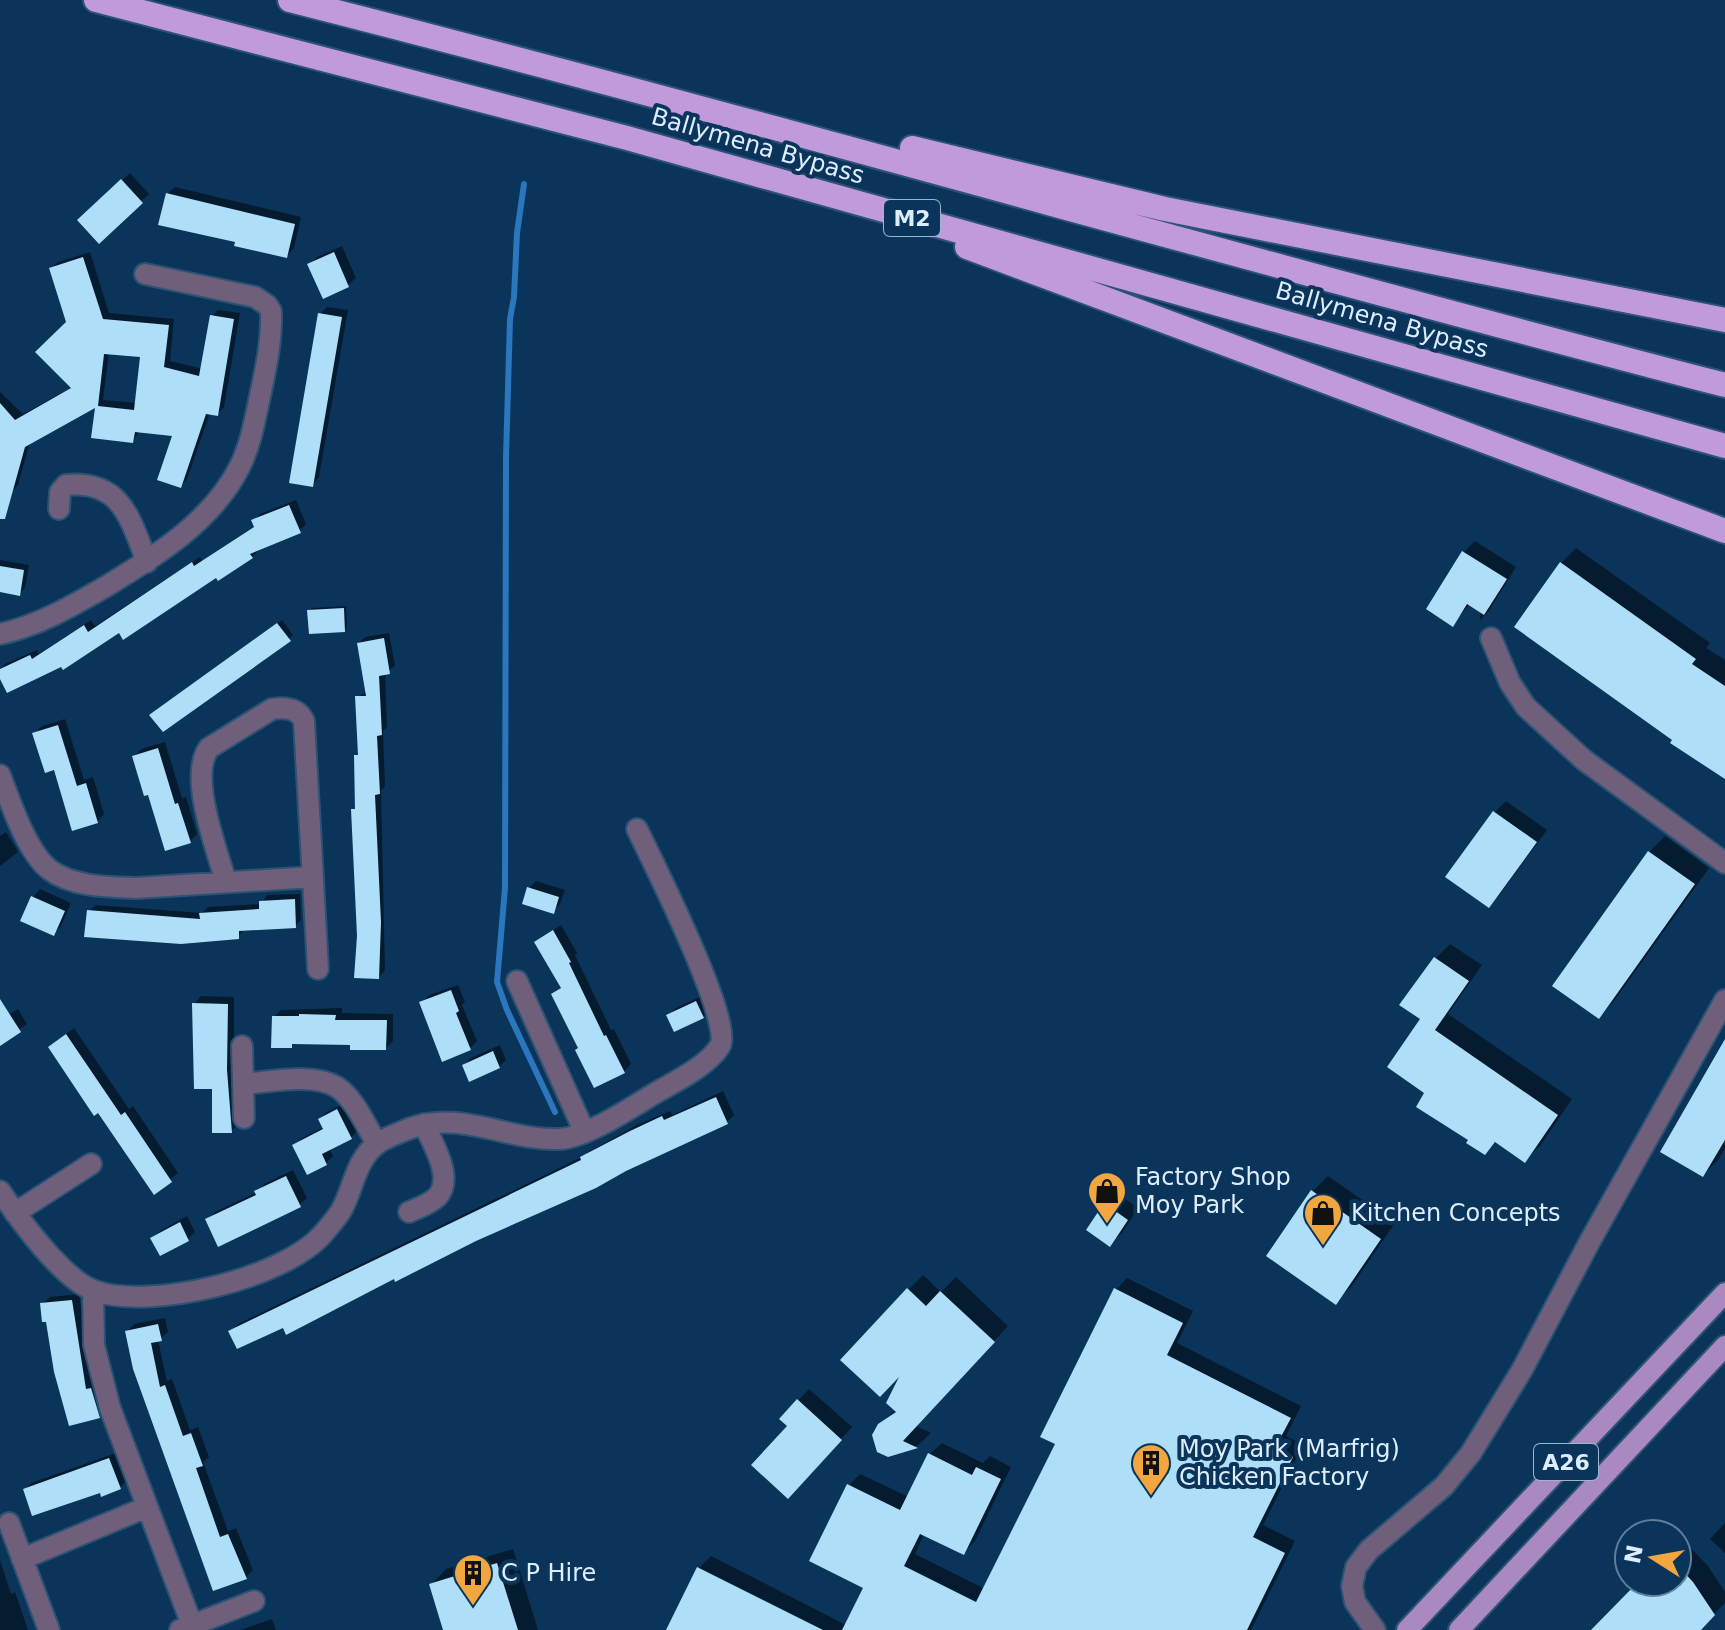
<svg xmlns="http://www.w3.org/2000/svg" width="1725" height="1630" viewBox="0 0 1725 1630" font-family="'DejaVu Sans',sans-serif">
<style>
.shadow{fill:#0007;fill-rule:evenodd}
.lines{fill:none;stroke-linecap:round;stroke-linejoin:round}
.stream{stroke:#2c76be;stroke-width:6}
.building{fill:#afdff8;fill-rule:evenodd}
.minor-casing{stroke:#2c5274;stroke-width:24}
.primary-casing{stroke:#2c5274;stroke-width:24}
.motorway-casing{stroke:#2c5274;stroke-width:28}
.minor{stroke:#6f5f7a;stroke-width:20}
.primary{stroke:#aa89c0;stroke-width:20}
.motorway{stroke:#c19adc;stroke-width:24}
.labels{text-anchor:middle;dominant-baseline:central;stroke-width:8;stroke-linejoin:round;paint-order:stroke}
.shield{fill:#0b345a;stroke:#9db6ce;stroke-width:2}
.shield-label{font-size:22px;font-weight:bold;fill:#dcedff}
.street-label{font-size:24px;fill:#dcedff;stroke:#0b345a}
.poi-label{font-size:24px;fill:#dcedff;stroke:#0b345a;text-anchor:start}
</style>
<rect width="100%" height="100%" fill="#0b345a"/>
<!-- shadow -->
<path class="shadow" d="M130 173 149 194 99 241 79 220Z
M175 187 301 217 294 248 287 256 237 240 167 194Z
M342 246 356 278 348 285 324 296 310 265 317 257Z
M90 252 109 313 174 319 170 361 203 369 212 316 218 310 240 313 224 407 218 414 210 413 187 479 181 486 175 434 140 430 133 441 94 436 97 404 30 442 18 485 12 491 0 488V392L23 414 72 387 68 322 51 268 58 262ZM109 352 142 355 137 403 103 400Z
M327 307 348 310 319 477 312 485 320 314Z
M296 500 306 524 299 531 259 550 252 557 62 665 0 674V669L5 664 37 650 39 654 91 620 95 626 200 557 202 561 256 525 254 521 260 514Z
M1475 541 1516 567 1489 611 1480 620V610L1470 604 1453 624 1464 552Z
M1576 548 1710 643 1706 648 1725 660V776L1675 739 1561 563Z
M0 560 29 565 25 588 20 593 0 590Z
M346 606 347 627 344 631 309 611 312 608Z
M282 620 293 635 289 639 156 711Z
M389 633 395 666 385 673 387 727 383 731 385 786 381 791 385 970 379 977 359 936 353 810 357 806 356 756 360 752 358 697 367 691 359 643 365 637Z
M65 719 84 780 93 777 104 814 97 822 55 767 35 733 42 726Z
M165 742 182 798 186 797 197 834 190 841 149 792 134 757 141 749Z
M1506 801 1547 830 1500 894 1489 906 1448 876 1495 812Z
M6 832 18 852 0 866V836Z
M1665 836 1709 868 1614 1001 1599 1017 1649 852Z
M536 881 565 890 560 904 553 911 529 888Z
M40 889 71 903 61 926 54 933 23 920 33 897Z
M300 894 301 920 295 926 245 928 238 937 89 911 96 905 202 913 208 907 261 904 267 895Z
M561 925 577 953 575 955 611 1030 614 1029 631 1064 624 1072 580 1048 553 994 561 987 537 942Z
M1450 944 1482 965 1448 1014 1572 1099 1540 1146 1525 1160 1497 1141 1485 1153 1427 1092 1423 1018 1436 958Z
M458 985 465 1002 462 1005 477 1041 470 1048 422 1003 429 995Z
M704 995 710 1009 703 1017 668 1016 676 1008Z
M201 996 234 997V1062L239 1124 231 1131 214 1087 194 1004Z
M342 1008V1013L393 1014V1041L386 1048 353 1043 295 1042 291 1046 274 1017 281 1010Z
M18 1009 27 1024 0 1043V1020Z
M74 1028 129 1109 133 1106 178 1173 155 1192 99 1110 50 1047Z
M1725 1043V1148L1719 1159 1703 1175Z
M500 1045 506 1060 499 1067 464 1065 471 1058Z
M723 1091 734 1115 727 1122 284 1326 231 1331 238 1324 584 1156 590 1151 639 1124 670 1111 672 1115Z
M345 1103 358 1130 351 1137 329 1148 333 1156 326 1163 295 1145 302 1138 324 1127 320 1119 327 1112Z
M293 1170 307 1198 299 1205 208 1219 215 1212 257 1192 264 1184Z
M1328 1176 1395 1223 1351 1287 1335 1302 1268 1256 1313 1191Z
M1117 1193 1138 1208 1122 1233 1110 1244 1106 1204Z
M187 1216 195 1232 188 1239 153 1238 160 1231Z
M923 1275 941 1292 956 1277 1008 1326 916 1426 931 1433 917 1446 889 1455 880 1425 896 1409 904 1371 908 1290Z
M1127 1278 1193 1311 1177 1343 1301 1406 1286 1436 1303 1445 1263 1525 1295 1541 1251 1630H668L699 1568 711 1556 846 1625 865 1587 849 1485 860 1474 909 1497 930 1454 942 1443 983 1463 990 1456 1011 1467 975 1541 963 1553 924 1534 915 1554 985 1589 1058 1443 1116 1290Z
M79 1294 93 1383 99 1382 106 1409 99 1417 42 1304 50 1297Z
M165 1318 168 1332 158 1340 167 1381 172 1379 190 1430 198 1427 209 1457 203 1462 228 1531 236 1528 253 1570 246 1577 214 1588 127 1332 134 1324Z
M809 1389 852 1427 799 1485 790 1426 782 1418Z
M116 1453 126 1481 120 1487 101 1491 25 1490 31 1483Z
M1725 1523V1553L1710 1539Z
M1682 1539 1708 1566 1725 1592V1603L1698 1630H1594L1640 1582H1677V1545Z
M513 1549 538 1630H445L431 1585 446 1569Z
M0 1560 11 1594 15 1592 28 1630H0Z
M272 1619 276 1630H240Z"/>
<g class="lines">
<!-- stream -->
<path class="stream" d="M524 184 517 233 514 297 510 319 506 457 505 888 497 982 507 1010 555 1112"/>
</g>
<!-- building -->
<path class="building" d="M121 179 143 203 99 244 77 220Z
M166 193 295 224 287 258 234 246 235 242 158 225Z
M334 252 349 287 323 299 307 264Z
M83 257 103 319 169 325 164 367 199 376 210 315 234 319 218 416 206 414 181 488 157 480 172 436 135 432 133 443 91 438 95 408 25 447 5 519H0V403L15 420 71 388 35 352 66 322 49 268ZM104 354 140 357 134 410 98 406Z
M318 313 342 317 313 487 289 483Z
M289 505 301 533 250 554 253 558 218 581 216 578 123 640 119 633 63 670 61 667 7 693 0 679V669L30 655 32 659 84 625 88 632 192 562 194 566 254 527 251 520Z
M1462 551 1507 579 1484 615 1467 604 1453 627 1426 609Z
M1560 562 1696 659 1692 664 1725 686V779L1670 743 1672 740 1514 627Z
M0 566 24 570 20 596 0 592Z
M344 608 345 632 309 634 307 610Z
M277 623 291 641 163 732 149 715Z
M384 638 390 674 379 676 382 735 377 736 380 794 375 795 381 922 379 979 354 978 357 936 351 809H355L354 755H358L355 696H366L357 643Z
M58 725 77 786 86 783 98 823 72 831 54 770 45 773 32 733Z
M158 748 175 804 178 803 191 843 165 851 148 795 144 796 132 756Z
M1493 811 1537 842 1489 908 1445 877Z
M1648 851 1695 884 1599 1019 1552 986Z
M527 887 559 897 554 914 522 904Z
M31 896 65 911 54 936 20 921Z
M295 899 296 928 239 931V939L181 944 84 937 87 910 200 919 199 913 259 909V901Z
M553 930 571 962 569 963 604 1036 606 1035 625 1073 594 1088 575 1050 578 1048 551 994 561 988 534 942Z
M1434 957 1469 981 1435 1030 1558 1115 1525 1163 1495 1142 1485 1155 1466 1143 1468 1140 1416 1107 1424 1093 1387 1067 1420 1019 1399 1005Z
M451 990 459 1011 456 1013 471 1050 442 1062 419 1002Z
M0 999 21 1032 0 1046Z
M696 1001 704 1018 674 1032 666 1015Z
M192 1003 228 1004 227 1070 232 1133H212V1089H194Z
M299 1014 336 1015 335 1020H387L386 1050H350V1045L292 1044V1048H271L272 1016H299Z
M66 1034 121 1115 125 1112 172 1182 154 1195 98 1113 94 1116 48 1047Z
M1725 1039V1140L1703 1177 1660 1152Z
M493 1051 500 1068 469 1082 462 1065Z
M716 1097 728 1124 626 1171 596 1188 476 1241 395 1282 394 1279 286 1335 283 1328 237 1349 228 1331 581 1160 580 1157 630 1131 662 1116 664 1120Z
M337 1109 352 1139 322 1154 327 1165 307 1175 292 1145 323 1129 318 1119Z
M286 1176 301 1207 218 1247 205 1219 256 1195 254 1191Z
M1311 1190 1381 1239 1336 1305 1266 1256Z
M1104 1203 1128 1220 1110 1247 1086 1230Z
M180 1222 189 1241 160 1256 150 1238Z
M907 1288 926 1306 940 1291 995 1342 903 1441 918 1448 888 1457 877 1452 872 1435 878 1424 896 1412 886 1403 899 1377 880 1397 840 1360Z
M1114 1288 1183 1323 1167 1355 1291 1418 1275 1448 1293 1457 1253 1537 1285 1553 1247 1630H842L863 1588 809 1561 847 1484 900 1510 928 1453 972 1475 976 1467 1001 1479 964 1555 920 1534 904 1566 976 1602 1055 1444 1040 1437Z
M72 1300 86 1389 91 1388 100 1418 69 1426 54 1372 46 1322H42L40 1303Z
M158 1324 162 1341 151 1343 160 1387 165 1385 183 1436 191 1433 203 1466 196 1468 220 1537 228 1534 247 1579 213 1591 133 1369 125 1331Z
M797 1399 842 1440 788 1499 751 1465 787 1426 779 1419Z
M109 1458 121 1489 101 1497 100 1493 32 1516 23 1489Z
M497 1563 518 1630H443L429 1584Z
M1677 1565 1693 1582 1715 1615 1701 1630H1591L1638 1582H1677Z
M697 1567 823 1630H666Z"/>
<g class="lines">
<!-- minor casing -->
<g class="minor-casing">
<path id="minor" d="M59 509 60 492 66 485C122 480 130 519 147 562
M0 634C38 626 72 606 105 587 156 556 213 521 240 466 251 444 255 419 260 396 266 368 272 340 271 311L267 305 255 297 145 274
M1491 638 1510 683 1526 707 1584 760 1725 863
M0 775C10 801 27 853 50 870 73 887 109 887 136 888L313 877
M226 882C217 850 188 776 209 748L272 709C285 707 298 708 304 721L318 969
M517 981 584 1131
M242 1046 244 1118
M243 1084C270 1082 312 1072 337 1087 355 1099 366 1126 377 1144
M0 1191C19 1219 63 1280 95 1291 151 1310 282 1279 322 1235 328 1228 336 1219 341 1211 354 1188 355 1160 378 1143 387 1137 401 1132 411 1128 460 1110 509 1141 559 1139 585 1138 629 1109 652 1095 672 1083 707 1067 720 1046 734 1023 652 860 637 829
M409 1212C418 1208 430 1204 437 1197 455 1178 432 1143 424 1124
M15 1213 91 1164
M93 1290 94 1345 110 1408 192 1625
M9 1523 49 1630
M22 1559 147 1507
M180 1630 254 1601
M1375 1630 1355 1602 1352 1586 1356 1567 1369 1550 1444 1486 1471 1453 1522 1370 1590 1241 1725 1000"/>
</g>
<!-- primary casing -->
<g class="primary-casing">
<path id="primary" d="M1407 1630 1725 1293
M1459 1630 1725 1346"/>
</g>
<!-- motorway casing -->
<g class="motorway-casing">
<path id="motorway" d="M96 0 627 138 1725 446
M290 0C770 122 1245 261 1725 385
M912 148 1165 209 1725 320
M967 247 1725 531"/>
</g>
<!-- minor -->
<use href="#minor" class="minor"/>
<!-- primary -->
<use href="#primary" class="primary"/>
<!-- motorway -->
<use href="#motorway" class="motorway"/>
</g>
<!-- icons -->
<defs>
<g id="shop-pin" transform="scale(2)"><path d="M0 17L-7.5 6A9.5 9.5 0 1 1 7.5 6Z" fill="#f1a63f" stroke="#0b345a"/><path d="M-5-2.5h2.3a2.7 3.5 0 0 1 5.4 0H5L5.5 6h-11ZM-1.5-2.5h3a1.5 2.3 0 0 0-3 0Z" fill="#111"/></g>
<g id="building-pin" transform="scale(2)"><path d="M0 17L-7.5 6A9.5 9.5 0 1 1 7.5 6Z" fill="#f1a63f" stroke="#0b345a"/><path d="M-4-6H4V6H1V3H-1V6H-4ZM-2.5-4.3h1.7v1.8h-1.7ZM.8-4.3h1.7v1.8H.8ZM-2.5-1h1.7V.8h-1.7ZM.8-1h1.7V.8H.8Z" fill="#111"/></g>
</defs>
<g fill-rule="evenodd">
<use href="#shop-pin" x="1107" y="1191"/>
<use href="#shop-pin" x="1323" y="1213"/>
<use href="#building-pin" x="1151" y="1463"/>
<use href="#building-pin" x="473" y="1573"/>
</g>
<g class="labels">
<!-- shield labels -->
<g class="shield">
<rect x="884" y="200" width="56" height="36" rx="6"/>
<rect x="1534" y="1444" width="64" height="36" rx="6"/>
</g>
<g class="shield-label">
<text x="912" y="218">M2</text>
<text x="1566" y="1462">A26</text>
</g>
<!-- street labels -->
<g class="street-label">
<text transform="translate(758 146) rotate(16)">Ballymena Bypass</text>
<text transform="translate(1382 320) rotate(16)">Ballymena Bypass</text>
</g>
<!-- poi labels -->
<g class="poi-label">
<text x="1135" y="1177">Factory Shop<tspan x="1135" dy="28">Moy Park</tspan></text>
<text x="1351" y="1213">Kitchen Concepts</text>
<text x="1179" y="1449">Moy Park (Marfrig)<tspan x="1179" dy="28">Chicken Factory</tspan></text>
<text x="501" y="1573">C P Hire</text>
</g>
</g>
<!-- north arrow -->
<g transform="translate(1653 1558) rotate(281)"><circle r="38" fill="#0b345a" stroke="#5f7e9c" stroke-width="2"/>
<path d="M0-6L14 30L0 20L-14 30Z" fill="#f1a63f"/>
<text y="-12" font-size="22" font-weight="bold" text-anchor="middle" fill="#dcedff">N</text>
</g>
</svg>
